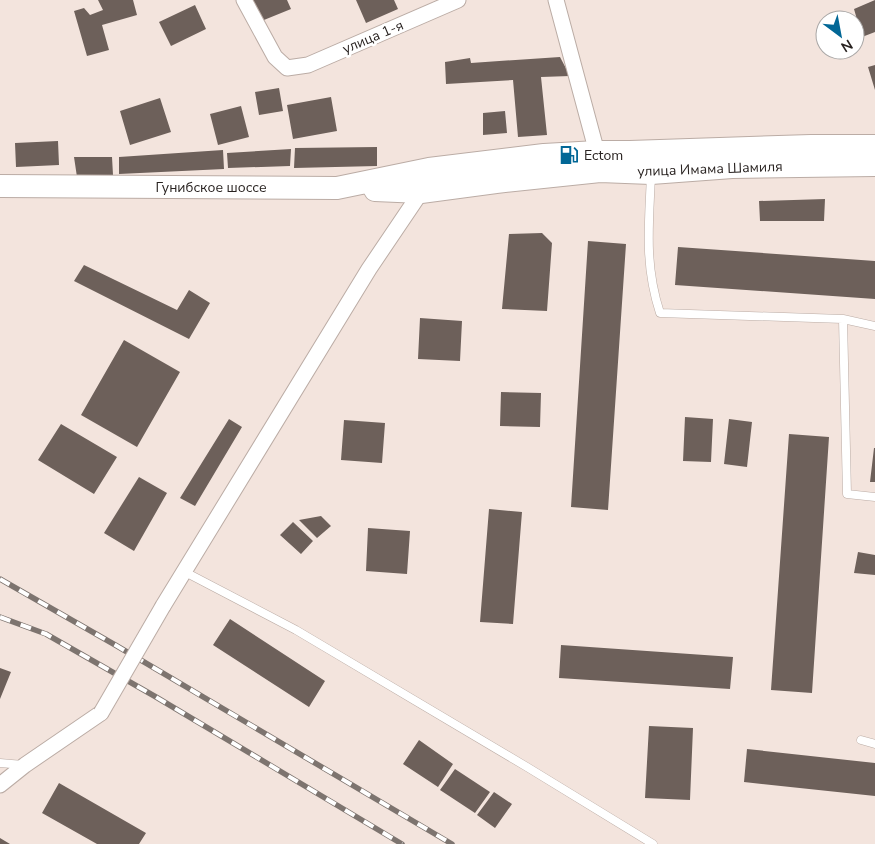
<svg xmlns="http://www.w3.org/2000/svg" width="875" height="844" viewBox="0 0 875 844" font-family="'Nunito Sans',sans-serif">
<style>
.building{fill:#6d605a}
.lines{fill:none;stroke-linecap:round;stroke-linejoin:round}
.lane-casing{stroke:#bbaca5;stroke-width:9}
.street-casing{stroke:#bbaca5;stroke-width:17}
.secondary-casing{stroke:#bbaca5;stroke-width:24}
.lane{stroke:#fff;stroke-width:8}
.street{stroke:#fff;stroke-width:15}
.secondary{stroke:#fff;stroke-width:22}
.rail-casing{stroke:#7d746f;stroke-width:5.5}
.rail{stroke:#fff;stroke-width:4;stroke-dasharray:11;stroke-linecap:butt}
.street-bridge-casing{stroke:#bbaca5;stroke-width:17;stroke-linecap:butt}
.street-bridge{stroke:#fff;stroke-width:15}
.labels{text-anchor:middle;dominant-baseline:central;stroke-width:5;stroke-linejoin:round;paint-order:stroke}
.street-label{font-size:14px;fill:#292321;stroke:#fff}
.poi-label{font-size:14px;fill:#292321;stroke:#fff;text-anchor:start}
</style>
<rect width="100%" height="100%" fill="#f3e4dd"/>
<!-- building -->
<path class="building" d="M98 0H133L137 15 102 25 109 50 87 56 74 11 84 8 90 15 103 10Z
M250 0H287L291 9 259 22Z
M356 0H394L398 9 366 23Z
M875 0V32L862 37 854 9Z
M195 5 206 29 171 46 159 22Z
M560 57 570 76 541 77 547 135 518 137 513 80 446 84 445 62 470 58 471 63Z
M875 65V90L868 67Z
M279 88 283 111 259 115 255 92Z
M331 97 337 131 293 139 287 105Z
M160 98 171 132 130 145 120 111Z
M241 106 249 137 218 145 210 114Z
M505 111 507 133 483 135V113Z
M58 141 59 165 16 167 15 143Z
M377 147V166L294 168 295 148Z
M291 149 290 166 228 168 227 153Z
M223 150 224 169 119 174V157Z
M74 157H112L113 175 77 177Z
M825 199 824 221H760L759 201Z
M542 233 552 243 547 311 502 309 509 234Z
M588 241 626 244 608 510 571 507Z
M678 247 875 261V299L675 285Z
M84 265 177 310 189 290 210 303 189 339 74 281Z
M420 318 462 321 460 361 418 359Z
M124 340 180 372 137 447 81 415Z
M501 392 541 393 540 427 500 426Z
M685 417 713 419 711 462 683 461Z
M229 419 242 427 195 506 180 498Z
M729 419 752 422 747 467 724 464Z
M344 420 385 423 382 463 341 460Z
M61 424 117 457 94 494 38 460Z
M789 434 829 437 812 693 771 690Z
M874 448H875V482H870Z
M139 477 167 493 134 551 104 533Z
M489 509 522 512 513 624 480 622Z
M321 516 331 526 317 538 299 520Z
M293 522 313 541 301 554 280 535Z
M368 528 410 531 407 574 366 571Z
M858 552 875 555V575L854 573Z
M230 619 325 681 309 707 213 645Z
M561 645 733 657 730 689 559 678Z
M0 668 11 672 0 699Z
M649 726 693 728 690 800 645 798Z
M419 740 453 764 438 787 403 764Z
M747 749 875 763V796L744 782Z
M455 769 490 792 475 813 440 790Z
M59 783 146 833 139 844H97L42 813Z
M494 792 512 804 495 828 477 815Z
M0 838 10 844H0Z"/>
<g class="lines">
<!-- lane casing -->
<g class="lane-casing">
<path id="lane" d="M651 175C649 225 644 264 660 313L843 319 875 326
M843 319 847 494 875 497
M185 572 296 630 527 767 653 844
M861 740 875 744
M0 763 23 765"/>
</g>
<!-- street casing -->
<g class="street-casing">
<path id="street" d="M244 0 275 57 287 68 308 65 458 0
M556 0 599 160
M163 606 369 269 421 192V187
M0 785 25 765 101 713"/>
</g>
<!-- secondary casing -->
<g class="secondary-casing">
<path id="secondary" d="M0 186 337 188 429 169 544 155 597 152H630L811 146H875
M375 190 421 192 496 182 600 171 651 173 732 167 875 165"/>
</g>
<!-- lane -->
<use href="#lane" class="lane"/>
<!-- street -->
<use href="#street" class="street"/>
<!-- secondary -->
<use href="#secondary" class="secondary"/>
<!-- rail casing -->
<g class="rail-casing">
<path id="rail" d="M0 579 117 646 452 844
M0 617 46 634 156 697 402 844"/>
</g>
<!-- rail -->
<use href="#rail" class="rail"/>
<!-- street-bridge casing -->
<g class="street-bridge-casing">
<path id="street-bridge" d="M101 713 163 606"/>
</g>
<!-- street-bridge -->
<use href="#street-bridge" class="street-bridge"/>
</g>
<!-- icons -->
<defs>
<g id="fuel-bare" transform="scale(1.5)"><path d="M-5.5-6h7V0h2V4h1.3V-2.5L3-4.5l.8-.8L6-3V5H2.5V1h-1V6h-7ZM-4.2-4.7v3.2H.2V-4.7Z" fill="#026796" stroke="#fff" stroke-width="2.5" paint-order="stroke"/></g>
</defs>
<g fill-rule="evenodd">
<use href="#fuel-bare" x="569" y="155"/>
</g>
<g class="labels">
<!-- street labels -->
<g class="street-label">
<text transform="translate(373 37) rotate(-23)">улица 1-я</text>
<text transform="translate(710 169) rotate(-2)">улица Имама Шамиля</text>
<text x="211" y="187">Гунибское шоссе</text>
</g>
<!-- poi labels -->
<g class="poi-label">
<text x="584" y="155">Ectom</text>
</g>
</g>
<!-- north arrow -->
<g transform="translate(840 35) rotate(148)"><circle r="24" fill="#ffffff" stroke="#a9a7a6"/>
<path d="M0-4L9 19L0 12L-9 19Z" fill="#026796"/>
<text y="-8" font-size="14" font-weight="bold" text-anchor="middle" fill="#292321">N</text>
</g>
</svg>
